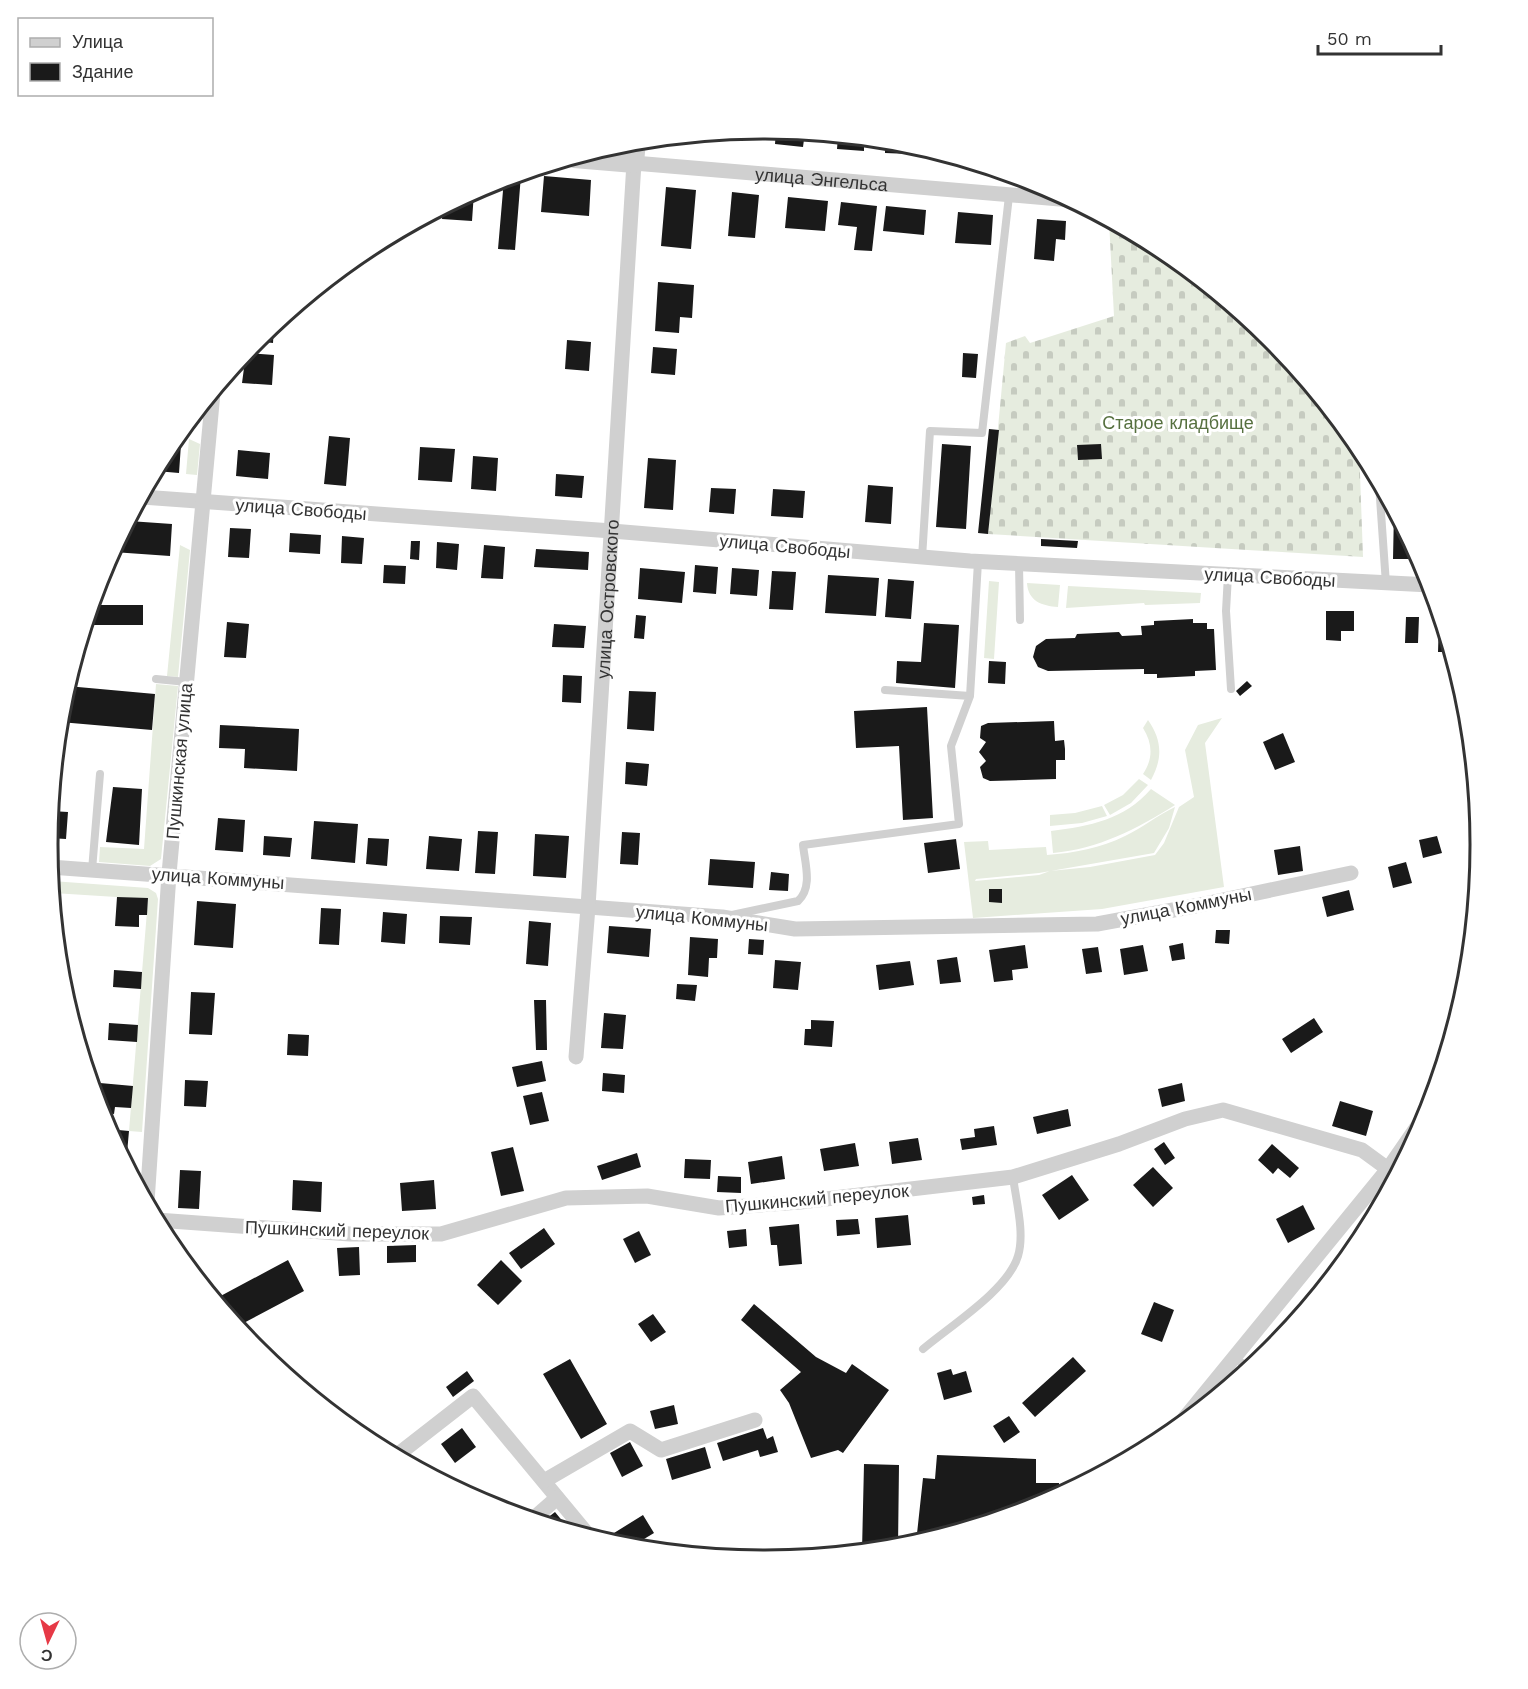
<svg xmlns="http://www.w3.org/2000/svg" width="1528" height="1689" viewBox="0 0 1528 1689" font-family="'Work Sans',sans-serif">
<style>
.grass{fill:#e6ecdf}
.cemetery{fill:url(#cemetery-stones)}
.building{fill:#1a1a1a}
.lines{fill:none;stroke-linecap:round;stroke-linejoin:round}
.service{stroke:#d0d0d0;stroke-width:8}
.minor{stroke:#d0d0d0;stroke-width:15}
.tertiary{stroke:#d0d0d0;stroke-width:20}
.labels{text-anchor:middle;dominant-baseline:central;stroke-width:6;stroke-linejoin:round;paint-order:stroke}
.street-label{font-size:18px;fill:#333;stroke:#fff}
.park-label{font-size:18px;fill:#56703f;stroke:#fff}
.rim{fill:none;stroke:#333;stroke-width:3}
</style>
<defs>
<pattern id="cemetery-stones" width="16" height="16" patternUnits="userSpaceOnUse" patternTransform="scale(1.5)"><rect width="16" height="16" fill="#e6ecdf"/><path d="M2 7V4a2 2 0 0 1 4 0v3zM10 15v-3a2 2 0 0 1 4 0v3z" fill="#c6cbc0"/></pattern>
</defs>
<rect width="100%" height="100%" fill="#fff"/>
<!-- grass -->
<path class="grass" d="M189 439 200 444 197 475 186 474Z
M180 545 190 550 178 677 167 676Z
M989 581 999 582 994 659 984 658Z
M1027 583 1060 585 1058 607C1042 606 1028 601 1027 583Z
M1068 586 1201 593 1200 603 1145 605 1144 603 1066 608Z
M156 684 178 686 161 859 150 866 99 862 100 847 144 849Z
M1222 718 1205 743 1224 887 1102 909 973 918 964 842 988 841 989 850 1046 847 1047 855C1074 853 1101 848 1125 836 1142 828 1158 815 1175 807L1169 828 1154 853 1039 873 976 879 975 881 1039 875 1050 871 1090 867 1155 855 1164 843 1179 807 1194 797 1185 750 1198 725Z
M1148 720C1162 740 1163 758 1151 780L1143 774C1153 759 1153 744 1143 728Z
M1139 779 1148 785 1131 803 1110 815 1104 805 1123 795Z
M1151 789 1175 805C1137 829 1098 849 1053 853L1051 831C1090 826 1124 820 1151 789Z
M1102 806 1107 816 1082 823 1050 826V815L1075 813Z
M52 881 148 888 156 893 158 899 142 1132 129 1131 148 899 53 893Z"/>
<!-- cemetery -->
<path class="cemetery" d="M1109 221 1162 249 1271 338 1359 446 1363 557 988 534 1006 343 1025 336 1030 343 1114 316Z"/>
<!-- building -->
<path class="building" d="M776 130 805 132 803 147 775 144Z
M719 133V140L685 137V136Z
M838 136 864 138V151L837 149Z
M885 140 910 144V154L885 153Z
M517 175H521L515 250 498 249 504 179Z
M544 176 591 180 589 216 541 212Z
M666 187 696 190 691 249 661 246Z
M474 192 472 221 442 219 443 208Z
M732 192 759 195 755 238 728 236Z
M788 197 828 201 825 231 785 228Z
M841 202 877 206 872 251 854 250 857 227 838 225Z
M886 206 926 210 924 235 883 231Z
M958 212 993 215 991 245 955 243Z
M1037 219 1066 221 1065 240 1056 239 1054 261 1034 259Z
M658 282 694 285 692 318 680 317 679 333 655 331Z
M274 325 273 343 255 341 258 338Z
M567 340 591 342 589 371 565 369Z
M653 347 677 349 675 375 651 373Z
M246 353 274 355 272 385 242 383Z
M963 353 978 354 976 378 962 377Z
M989 429 999 430 988 534 978 533Z
M182 430 179 473 156 471 169 446Z
M329 436 350 438 346 486 324 484Z
M942 444 971 446 966 529 936 527Z
M1101 444 1102 459 1078 460 1077 445Z
M420 447 455 449 452 482 418 480Z
M238 450 270 453 268 479 236 476Z
M473 456 498 458 496 491 471 489Z
M648 458 676 460 673 510 644 508Z
M556 474 584 476 582 498 555 496Z
M868 485 893 487 891 524 865 522Z
M711 488 736 489 734 514 709 512Z
M773 489 805 491 803 518 771 516Z
M1394 511 1410 541 1409 559H1393Z
M129 521 172 524 170 556 113 552Z
M230 528 251 529 249 558 228 557Z
M290 533 321 535 320 554 289 552Z
M342 536 364 538 362 564 341 563Z
M1041 539 1078 541 1077 548 1041 546Z
M411 541H420L419 560 410 559Z
M437 542 459 544 457 570 436 568Z
M484 545 505 547 503 579 481 578Z
M536 549 589 552 588 570 534 567Z
M384 565 406 566 405 584 383 583Z
M695 565 718 567 716 594 693 592Z
M640 568 685 572 682 603 638 599Z
M732 568 759 570 757 596 730 594Z
M772 571 796 572 793 610 769 609Z
M828 575 879 578 876 616 825 613Z
M888 579 914 581 911 619 885 617Z
M92 605H143V625H86Z
M1326 611H1354V631H1341V641L1326 640Z
M636 615 646 616 644 639 634 638Z
M1406 617H1419L1418 643H1405Z
M1193 619V623H1207V629H1214L1216 670 1195 671V676L1157 678V674H1144V669L1048 671 1038 667 1033 657 1036 646 1046 639 1075 638 1077 634 1119 632 1122 636 1142 635 1141 626 1154 625V621Z
M1439 620H1440L1450 652H1438Z
M227 622 249 624 246 658 224 657Z
M924 623 959 625 955 688 896 683 897 661 921 662Z
M554 624 586 626 584 648 552 647Z
M989 661 1006 662 1005 684 988 683Z
M563 675 582 676 581 703 562 702Z
M1247 681 1252 686 1240 696 1236 691Z
M67 686 155 694 152 730 60 722Z
M629 691 656 692 654 731 627 729Z
M927 707 933 818 903 820 899 746 856 748 854 711Z
M1054 721 1055 741 1064 740 1065 749V760H1056V779L990 781 983 778 980 767 986 761 979 752 986 742 980 738 981 726 988 723Z
M220 725 299 729 297 771 244 768 245 749 219 748Z
M1283 733 1295 762 1275 770 1263 742Z
M626 762 649 764 647 786 625 784Z
M113 787 142 789 139 845 106 842Z
M51 811 68 812 66 839 49 838Z
M218 818 245 820 243 852 215 850Z
M314 821 358 824 355 863 311 859Z
M478 831 498 832 495 874 475 873Z
M622 832 640 833 638 865 620 864Z
M535 834 569 836 566 878 533 876Z
M264 836 292 838 290 857 263 855Z
M429 836 462 839 459 871 426 869Z
M1437 836 1442 853 1423 858 1419 840Z
M368 838 389 839 387 866 366 864Z
M956 839 960 869 928 873 924 843Z
M1300 846 1303 871 1278 875 1274 850Z
M710 859 755 862 753 888 708 885Z
M1406 862 1412 883 1393 888 1388 867Z
M771 872 789 874 788 891 769 890Z
M989 889H1002V903L989 902Z
M1349 890 1354 910 1327 917 1322 897Z
M117 897 148 898 147 915H139V927L115 926Z
M197 901 236 904 233 948 194 945Z
M321 908 341 909 339 945 319 944Z
M383 912 407 914 405 944 381 942Z
M440 916 472 917 470 945 439 943Z
M529 921 551 923 548 966 526 964Z
M609 926 651 929 649 957 607 953Z
M1216 930H1230L1229 944 1215 943Z
M690 937 718 939 717 958H709L708 977 688 975Z
M749 939 764 940 763 955 748 954Z
M1183 943 1185 959 1172 961 1169 946Z
M1025 945 1028 968 1012 970 1013 980 994 982 989 950Z
M1143 945 1148 971 1124 975 1120 949Z
M1098 947 1102 972 1086 974 1082 949Z
M957 957 961 982 940 984 937 960Z
M775 960 801 962 798 990 773 988Z
M910 961 914 985 879 990 876 965Z
M114 970 142 972 141 989 113 987Z
M677 984 697 985 695 1001 676 999Z
M191 992 215 993 212 1035 189 1034Z
M534 1000H546L547 1050H536Z
M604 1013 626 1015 623 1049 601 1048Z
M1314 1018 1323 1032 1291 1053 1282 1039Z
M811 1020 834 1021 832 1047 804 1045 805 1029H811Z
M109 1023 138 1025 137 1042 108 1040Z
M288 1034 309 1035 308 1056 287 1055Z
M542 1061 546 1081 517 1087 512 1067Z
M603 1073 625 1075 624 1093 602 1091Z
M185 1080 208 1081 206 1107 184 1106Z
M100 1083 133 1086 131 1108 115 1107 114 1114 101 1112 98 1103Z
M1182 1083 1185 1101 1162 1107 1158 1089Z
M542 1092 549 1121 530 1125 523 1096Z
M1340 1101 1373 1111 1366 1136 1332 1126Z
M1068 1109 1071 1126 1037 1134 1033 1117Z
M994 1126 997 1145 962 1150 960 1139 975 1137 974 1129Z
M108 1129 129 1131 127 1153 121 1152Z
M918 1138 922 1160 892 1164 889 1142Z
M1164 1142 1175 1158 1165 1165 1154 1149Z
M855 1143 859 1166 824 1171 820 1149Z
M1272 1144 1299 1168 1290 1178 1278 1168 1273 1174 1258 1160Z
M513 1147 524 1191 501 1196 491 1152Z
M637 1153 641 1167 602 1180 597 1166Z
M782 1156 785 1179 751 1184 748 1162Z
M685 1159 711 1160 710 1179 684 1178Z
M1153 1167 1173 1188 1153 1207 1133 1185Z
M180 1170 201 1171 199 1209 178 1208Z
M1072 1175 1089 1200 1059 1220 1042 1195Z
M718 1176 741 1177V1193L717 1192Z
M293 1180 322 1182 321 1212 292 1210Z
M434 1180 436 1209 402 1211 400 1183Z
M984 1195 985 1204 973 1205 972 1197Z
M1303 1205 1315 1229 1288 1243 1276 1219Z
M908 1215 911 1245 877 1248 875 1218Z
M858 1219 860 1234 837 1236 836 1220Z
M799 1224 802 1264 779 1266 777 1245H771L769 1227Z
M544 1228 555 1244 521 1269 509 1253Z
M746 1229 747 1246 729 1248 727 1231Z
M639 1231 651 1255 635 1263 623 1239Z
M416 1245V1262L387 1263V1246Z
M359 1247 360 1275 339 1276 337 1248Z
M288 1260 304 1291 238 1326 215 1299Z
M501 1260 522 1281 498 1305 477 1285Z
M1332 1267 1336 1270 1290 1326 1285 1322Z
M1154 1302 1174 1310 1162 1342 1141 1334Z
M754 1304 816 1357 846 1373 852 1364 889 1390 843 1453 838 1450 811 1458 789 1403 780 1390 801 1372 741 1320Z
M653 1314 666 1332 651 1342 638 1324Z
M1073 1357 1086 1371 1035 1417 1022 1403Z
M570 1359 607 1424 581 1439 543 1374Z
M951 1369 953 1375 966 1371 972 1392 944 1400 937 1373Z
M467 1371 474 1381 453 1397 446 1387Z
M674 1405 678 1424 655 1429 650 1411Z
M1009 1416 1020 1432 1004 1443 993 1426Z
M462 1428 476 1447 455 1463 441 1444Z
M763 1428 767 1439 773 1436 778 1452 760 1457 758 1450 723 1461 717 1443Z
M630 1442 643 1466 622 1477 610 1453Z
M705 1447 711 1468 672 1480 666 1459Z
M937 1455 1036 1459V1483H1059L1060 1494 1038 1506 916 1543 923 1478 935 1479Z
M864 1464 899 1465 898 1547 862 1551Z
M555 1512 564 1523 559 1527 542 1522Z
M643 1515 654 1533 639 1542 636 1537 622 1546 614 1533Z"/>
<g class="lines">
<!-- service -->
<path class="service" d="M1379 484 1386 584
M922 558 930 431 982 433 1009 196
M1019 564 1020 620
M1228 575 1226 611 1231 689
M156 679 187 682
M885 690 970 696
M92 870 100 774
M732 915 798 901C813 887 805 864 803 845L959 824 951 746 970 696 978 562
M923 1349C950 1326 1008 1290 1018 1256 1025 1233 1016 1201 1013 1177
M1234 1358 1250 1368"/>
<!-- minor -->
<g class="minor">
<path d="M142 497 612 531 970 561 1430 585"/>
<path d="M50 867 722 917 795 929 1097 924 1195 906 1351 873"/>
<path id="s1" d="M576 1057 588 907 634 163 1071 200"/>
<path d="M147 1202 169 874 213 392"/>
<path d="M157 1220 350 1234H441L566 1198 647 1196 719 1208 800 1202 1013 1177 1119 1144 1185 1119 1223 1110 1362 1150 1388 1169"/>
<path d="M1179 1425 1388 1169 1428 1111"/>
<path d="M396 1456 473 1396 589 1536"/>
<path d="M544 1481 630 1431 661 1450 755 1420"/>
<path d="M533 1519 557 1498"/>
</g>
<!-- tertiary -->
<path class="tertiary" d="M574 158 634 163 636 141"/>
</g>
<g class="labels">
<!-- street labels -->
<g class="street-label">
<text stroke="none"><textPath href="#s1" startOffset="1084">улица Энгельса</textPath></text>
<text transform="translate(301 509) rotate(4)">улица Свободы</text>
<text transform="translate(785 546) rotate(5)">улица Свободы</text>
<text transform="translate(1270 577) rotate(3)">улица Свободы</text>
<text stroke="none"><textPath href="#s1" startOffset="459">улица Островского</textPath></text>
<text transform="translate(179 761) rotate(-85)">Пушкинская улица</text>
<text transform="translate(218 878) rotate(4)">улица Коммуны</text>
<text transform="translate(1186 906) rotate(-11)">улица Коммуны</text>
<text transform="translate(702 918) rotate(6)">улица Коммуны</text>
<text transform="translate(817 1198) rotate(-5)">Пушкинский переулок</text>
<text transform="translate(337 1230) rotate(2)">Пушкинский переулок</text>
</g>
<!-- park labels -->
<g class="park-label">
<text x="1178" y="422">Старое кладбище</text>
</g>
</g>
<!-- crop -->
<path d="M0 0H1528V1689H0ZM763 139H765A705 705 0 0 1 1470 844V845A705 705 0 0 1 765 1550H763A705 705 0 0 1 58 845V844A705 705 0 0 1 763 139Z" fill="#fff" fill-rule="evenodd"/>
<path class="rim" d="M763 139H765A705 705 0 0 1 1470 844V845A705 705 0 0 1 765 1550H763A705 705 0 0 1 58 845V844A705 705 0 0 1 763 139Z"/>
<!-- legend -->
<rect x="18" y="18" width="195" height="78" fill="#ffffff" stroke="#adadad" stroke-width="1.5"/>
<rect x="30" y="38" width="30" height="9" fill="#d0d0d0" stroke="#adadad" stroke-width="1.5"/>
<text x="72" y="48" font-size="18" fill="#333333">Улица</text>
<rect x="30" y="63" width="30" height="18" fill="#1a1a1a" stroke="#adadad" stroke-width="1.5"/>
<text x="72" y="78" font-size="18" fill="#333333">Здание</text>
<!-- north arrow -->
<g transform="translate(48 1641) rotate(185)"><circle r="28" fill="#ffffff" stroke="#adadad" stroke-width="1.5"/>
<path d="M0-4.5L10 22L0 15L-10 22Z" fill="#e63946"/>
<text y="-9" font-size="16" font-weight="bold" text-anchor="middle" fill="#333333">С</text>
</g>
<!-- scale -->
<path d="M1318 45v9h123v-9" fill="none" stroke="#333333" stroke-width="3"/>
<text x="1327" y="45" font-size="18" fill="#333333" stroke="#ffffff" stroke-width="4.5" paint-order="stroke">50 m</text>
</svg>
